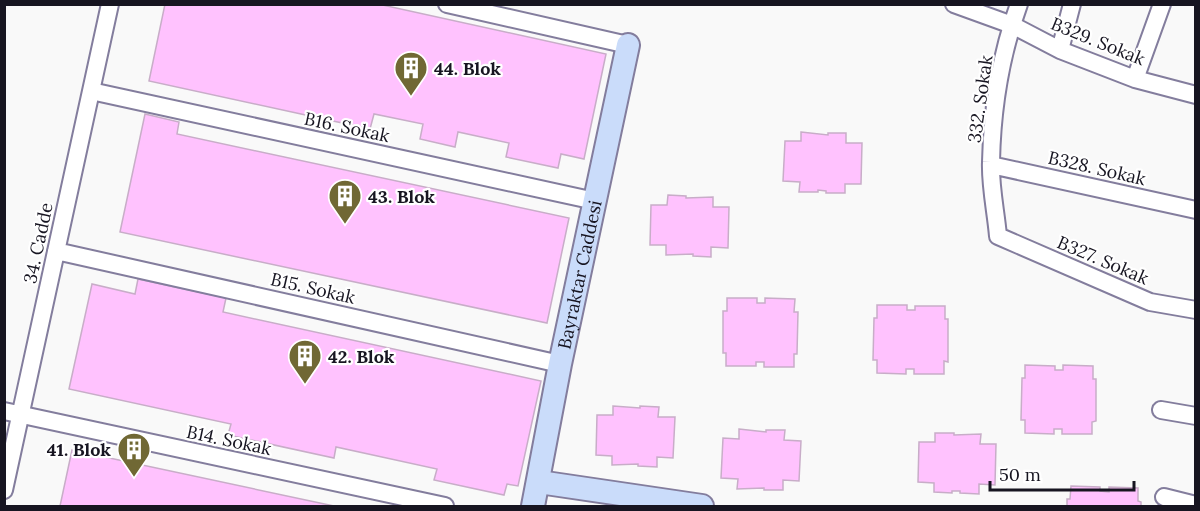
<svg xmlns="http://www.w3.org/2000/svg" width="1200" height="511" viewBox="0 0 1200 511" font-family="Lora,serif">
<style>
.building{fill:#ffc2fe;stroke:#c8adc8;stroke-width:1.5}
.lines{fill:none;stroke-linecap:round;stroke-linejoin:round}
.minor-casing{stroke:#837d9d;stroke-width:20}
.secondary-casing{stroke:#837d9d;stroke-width:26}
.minor{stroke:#fff;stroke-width:16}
.secondary{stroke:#cadcfa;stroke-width:22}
.labels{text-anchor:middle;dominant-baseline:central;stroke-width:4.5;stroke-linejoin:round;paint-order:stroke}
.street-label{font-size:18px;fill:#171521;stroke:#fff}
.poi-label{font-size:18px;font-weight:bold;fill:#171521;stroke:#fff;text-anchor:start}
</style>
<rect width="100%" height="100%" fill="#f9f9f9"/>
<!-- building -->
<path class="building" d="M165 4H378L606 54 584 159 561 154 558 168 506 157 509 143 458 132 455 147 420 139 423 124 374 114 370 129 149 81Z
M145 114 179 122 177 134 569 218 547 323 120 232Z
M801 132 828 135V133H846V143H862L861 184H845V193H826V191L818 190V192H799L800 182 783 181 785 141H801Z
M668 195 686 196V198L713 197V207H729L728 248 711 247V257L693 256V254L666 255V245H650L651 205H667Z
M138 279 226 298 223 312 541 381 518 486 507 484 504 495 434 480 437 469 336 447 334 458 228 435 231 424 69 389 92 284 135 294Z
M727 298H757V303H765V298L795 299 794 312H798L797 354H794V367H764V362H756V366H726V353H723V311H727Z
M877 305H907V310H915V306H945V319H948V362L944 361V374H914V369H906V374L877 373V360H873L874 318H877Z
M1025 365 1055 366V370H1063V365L1093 366V379H1096V421L1092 422V434H1062V429H1054V434L1025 433V420H1021L1022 378H1025Z
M613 406 640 408V406L659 407 658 417H675L673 458 657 457V467L638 466V464L612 465V456L596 455 597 415H613Z
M739 429 766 432V430H785L784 440 801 441 799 481 783 480V490H764V488L737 489 738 479 721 478 723 438 739 439Z
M935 433H954V435L981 434 980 444H996L995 485 979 484V494L960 493V491H952V493L934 492V483L918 482 919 442H935Z
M72 450 334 506H60Z
M1071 486 1100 487V491L1109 492V487L1138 488V501L1141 502V506H1067V499H1070Z"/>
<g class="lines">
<!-- minor casing -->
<g class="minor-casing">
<path id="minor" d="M447 4 628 45
M954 4 1012 25 1060 50 1135 79 1196 95
M1019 4C1001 54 992 110 991 162 990 186 996 212 998 236L1150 302 1196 310
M1060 50 1072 4
M1135 79 1162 4
M91 91 595 201
M991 165 1196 210
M56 251 560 364
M1161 410 1196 416
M4 411 445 506
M4 490 110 4
M1164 497 1196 505"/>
</g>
<!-- secondary casing -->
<g class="secondary-casing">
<g id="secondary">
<path d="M539 482 702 506"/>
<path id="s1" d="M533 506 560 364 628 45"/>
</g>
</g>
<!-- minor -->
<use href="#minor" class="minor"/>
<!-- secondary -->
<use href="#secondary" class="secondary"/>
</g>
<!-- icons -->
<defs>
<g id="building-pin" transform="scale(1.725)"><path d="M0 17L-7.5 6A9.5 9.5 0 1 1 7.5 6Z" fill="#706834" stroke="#fff"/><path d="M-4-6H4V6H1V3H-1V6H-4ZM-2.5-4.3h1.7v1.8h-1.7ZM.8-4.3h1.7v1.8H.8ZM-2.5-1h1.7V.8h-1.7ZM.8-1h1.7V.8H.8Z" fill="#fff"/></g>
</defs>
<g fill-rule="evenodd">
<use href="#building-pin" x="411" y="68"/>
<use href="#building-pin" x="345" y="196"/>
<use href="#building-pin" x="305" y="356"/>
<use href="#building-pin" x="134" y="449"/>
</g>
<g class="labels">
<!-- street labels -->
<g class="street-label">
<text transform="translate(1098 41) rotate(22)">B329. Sokak</text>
<text transform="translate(980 99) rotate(-82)">332. Sokak</text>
<text transform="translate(347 127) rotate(12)">B16. Sokak</text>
<text transform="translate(1097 168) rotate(13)">B328. Sokak</text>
<text transform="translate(38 243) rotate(-78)">34. Cadde</text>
<text transform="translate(1103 260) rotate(23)">B327. Sokak</text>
<text stroke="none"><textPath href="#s1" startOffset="236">Bayraktar Caddesi</textPath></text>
<text transform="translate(313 288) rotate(13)">B15. Sokak</text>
<text transform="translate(229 440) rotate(12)">B14. Sokak</text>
</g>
<!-- poi labels -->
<g class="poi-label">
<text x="434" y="68">44. Blok</text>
<text x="368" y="196">43. Blok</text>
<text x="328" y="356">42. Blok</text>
<text x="111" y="449" text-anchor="end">41. Blok</text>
</g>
</g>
<!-- border -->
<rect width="1200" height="511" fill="none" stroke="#171521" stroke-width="12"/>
<!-- scale -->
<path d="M990 481v9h144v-9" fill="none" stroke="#171521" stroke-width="3"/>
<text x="999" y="481" font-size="18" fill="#171521" stroke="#ffffff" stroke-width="4.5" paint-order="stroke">50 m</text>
</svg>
